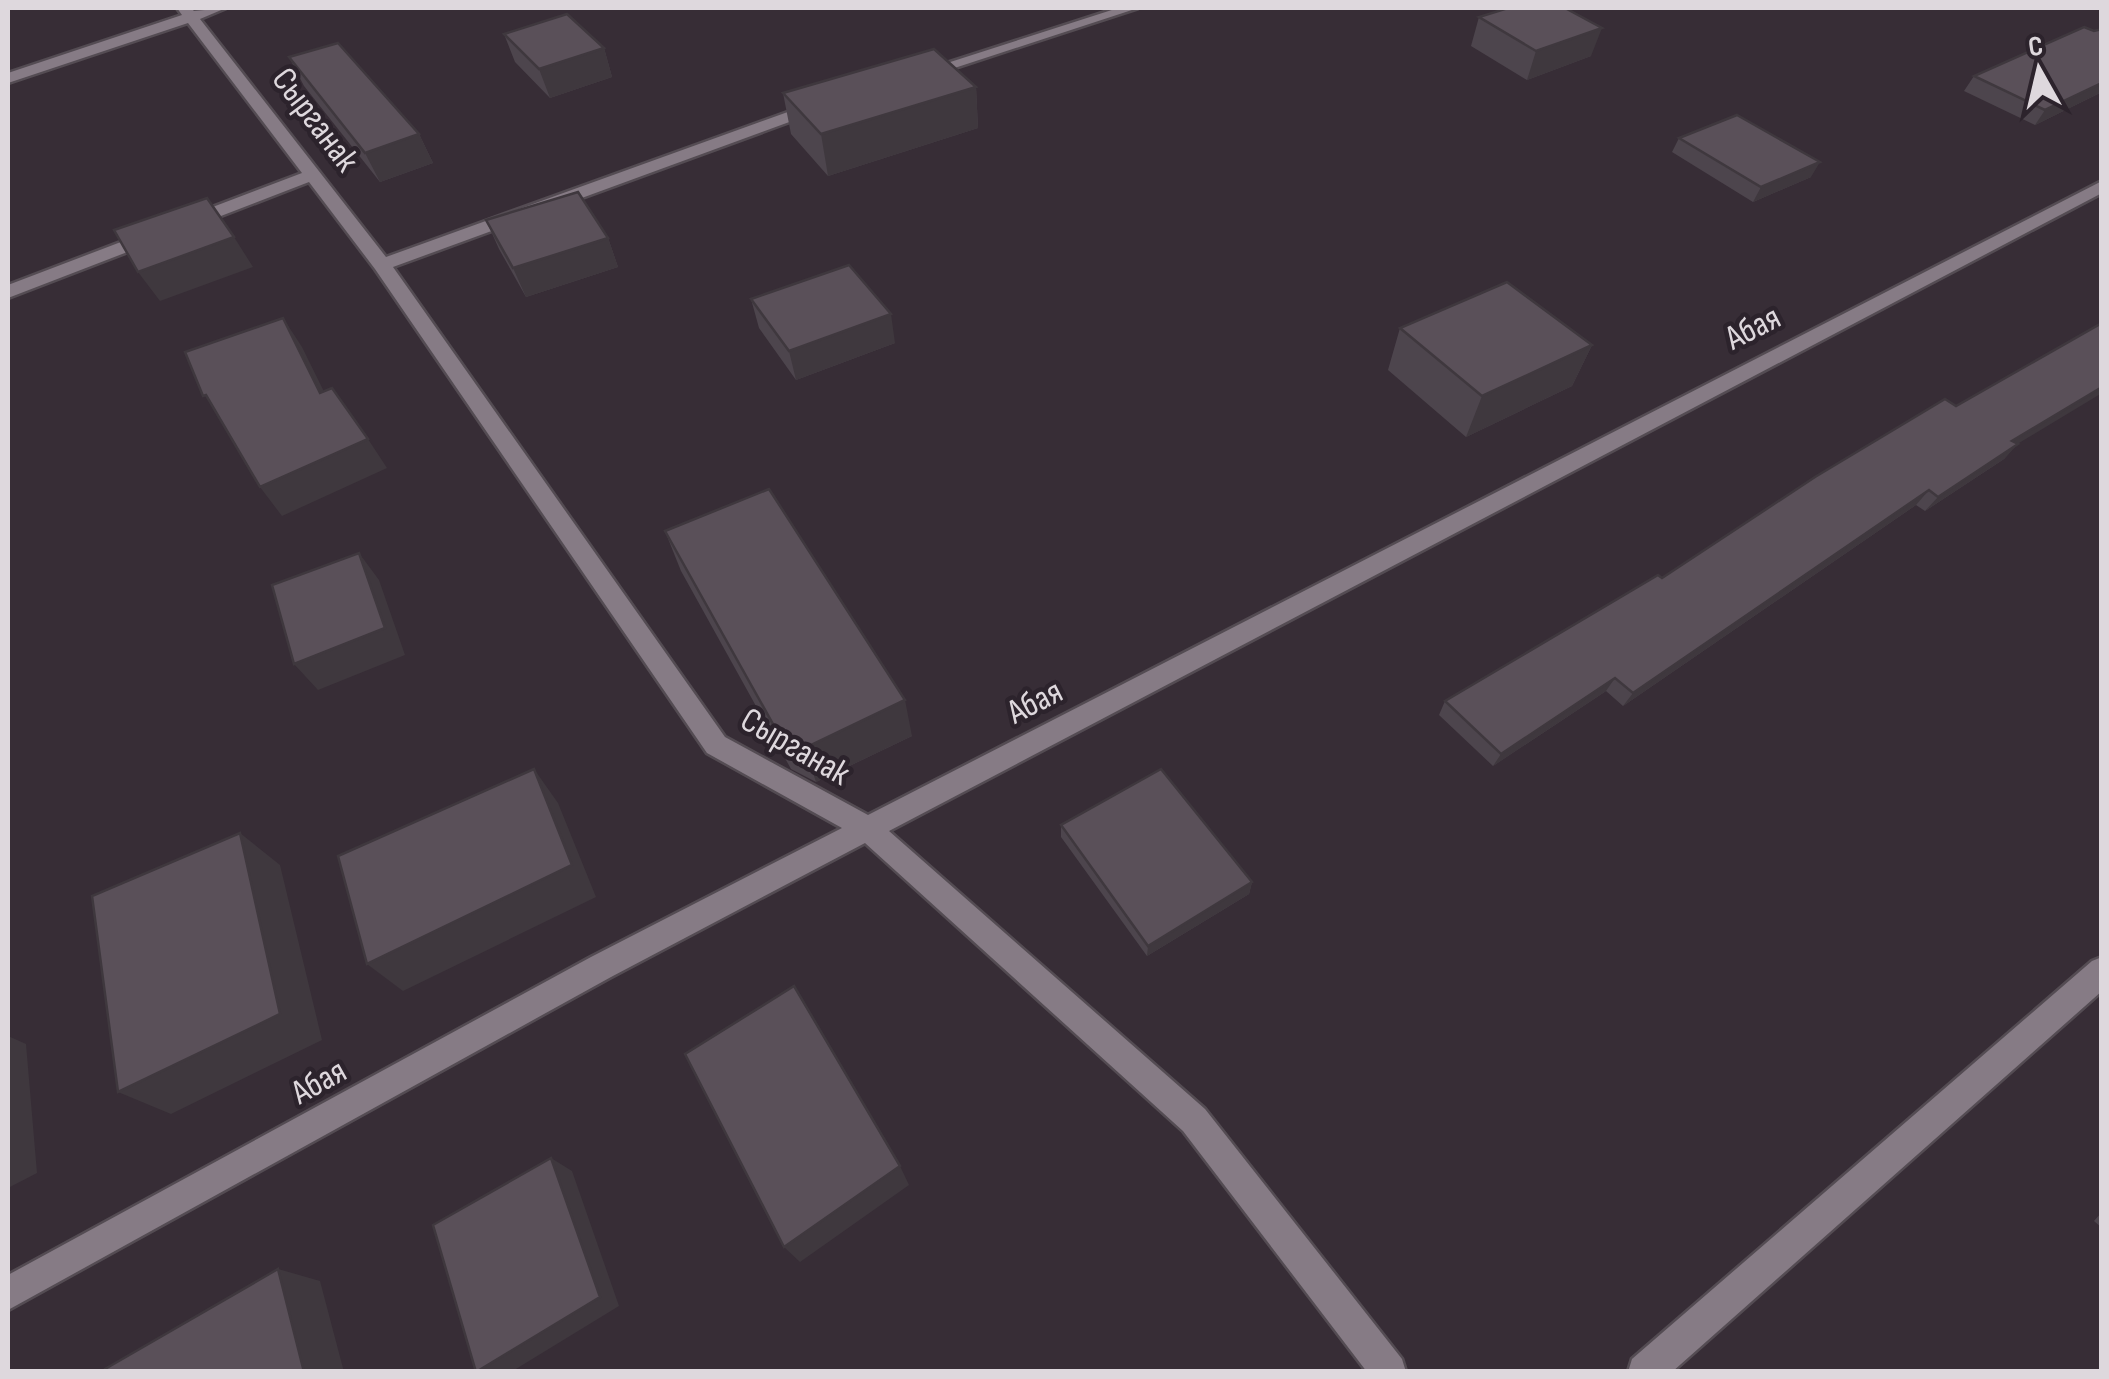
<svg xmlns="http://www.w3.org/2000/svg" width="2109" height="1379" viewBox="0 0 2109 1379" font-family="'Sofia Sans Condensed',sans-serif">
<style>
.lines{fill:none;stroke-linecap:round;stroke-linejoin:round}
.minor-casing{stroke:#544c53;stroke-width:5}
.minor{fill:#867b85;fill-rule:evenodd}
.wall{fill:#4d454d}
.shaded-wall{fill:#3f383e}
.building{fill:#5a5059;stroke:#3f383e;stroke-width:2.5}
.labels{text-anchor:middle;dominant-baseline:central;stroke-width:9;stroke-linejoin:round;paint-order:stroke}
.street-label{font-size:35px;fill:#ded8dd;stroke:#2c232c}
</style>
<rect width="100%" height="100%" fill="#372d36"/>
<g class="lines">
<!-- minor casing -->
<g class="minor-casing">
<path id="minor" d="M177 8H191L194 11 226 8 200 19 386 257 810 104H822V110L393 267 725 737 868 815 2102 181V193L889 831 1205 1109 1402 1359 1406 1372H1367L1183 1131 865 843 611 977 8 1310V1275L591 957 842 828 707 753 375 269 309 182 8 298V285L302 173 188 23 8 83V73L182 15Z
M1118 8H1138L927 77 913 74Z
M2102 957V991L1672 1372H1628L1632 1359 2092 961Z"/>
</g>
<!-- minor -->
<use href="#minor" class="minor"/>
</g>
<!-- wall -->
<path class="wall" d="M1479 17 1591 56 1527 80 1471 46Z
M504 34 604 48 612 77 550 98 515 62Z
M289 57 419 134 433 163 380 182 304 86Z
M1974 76 2102 92 2035 125 1964 91Z
M976 87 978 128 828 176 791 134 783 93Z
M1679 138 1811 177 1753 202 1672 152Z
M486 220 608 238 618 267 526 297 499 249Z
M751 299 895 343 796 380 759 328Z
M1400 328 1592 345 1572 386 1466 437 1388 370Z
M2017 444 2004 459 1925 511 1916 505 1623 706 1606 691 1493 766 1439 715 1445 701 1662 578Z
M665 531 912 736 816 782 791 769 681 571Z
M1061 825 1252 882 1249 894 1147 956 1061 837Z
M2102 1212V1228L2094 1221Z"/>
<!-- shaded-wall -->
<path class="shaded-wall" d="M1602 28 1591 56 1527 80 1536 51Z
M604 48 612 77 550 98 539 69Z
M2102 83V92L2035 125 2045 110Z
M976 87 978 128 828 176 821 134Z
M419 134 433 163 380 182 365 153Z
M1820 162 1811 177 1753 202 1761 187Z
M234 237 253 267 160 301 138 272Z
M608 238 618 267 526 297 513 268Z
M891 314 895 343 796 380 789 351Z
M283 318 302 347 339 422 320 393Z
M1592 345 1572 386 1466 437 1482 396Z
M2102 387V393L1999 455 2012 441Z
M368 439 387 468 282 516 260 487Z
M2018 444 2004 459 1925 511 1938 497Z
M1929 490 1916 505 1623 706 1633 693Z
M359 553 379 580 405 655 318 690 294 664Z
M1615 678 1606 691 1493 766 1501 754Z
M905 700 912 736 816 782 805 748Z
M534 769 558 803 596 897 403 991 367 964Z
M240 833 280 865 322 1040 171 1114 118 1092Z
M1252 882 1249 894 1147 956 1148 946Z
M8 1036 26 1044 37 1173 8 1188Z
M551 1158 572 1171 619 1306 511 1372H477Z
M900 1166 909 1185 800 1262 784 1247Z
M278 1269 320 1281 344 1372H304Z"/>
<!-- building -->
<path class="building" d="M1508 8H1565L1602 28 1536 51 1479 17Z
M567 14 604 48 539 69 504 34Z
M2084 27 2094 31 2102 29V83L2045 110 1974 76Z
M338 43 419 134 365 153 289 57Z
M934 49 976 87 821 134 783 93Z
M1737 115 1820 162 1761 187 1679 138Z
M578 192 608 238 513 268 486 220Z
M207 198 234 237 138 272 114 230Z
M849 265 891 314 789 351 751 299Z
M1507 282 1592 345 1482 396 1400 328Z
M283 318 320 393 332 388 368 439 260 487 206 395 203 396 185 352Z
M2102 323V387L2012 441 2018 444 1938 497 1929 490 1633 693 1615 678 1501 754 1445 701 1658 575 1662 578 1815 477 1945 399 1956 406Z
M769 489 905 700 805 748 778 733 665 531Z
M359 553 385 628 294 664 272 585Z
M534 769 572 865 367 964 338 856Z
M1161 769 1252 882 1148 946 1061 825Z
M240 833 280 1014 118 1092 92 896Z
M794 986 900 1166 784 1247 685 1054Z
M551 1158 600 1297 476 1372 433 1225Z
M278 1269 304 1372H106L105 1369Z"/>
<g class="labels">
<!-- street labels -->
<g class="street-label">
<text transform="translate(315 120) rotate(53)">Сырганак</text>
<text transform="translate(1753 328) rotate(-27)">Абая</text>
<text transform="translate(1035 702) rotate(-27)">Абая</text>
<text transform="translate(795 747) rotate(30)">Сырганак</text>
<text transform="translate(319 1082) rotate(-29)">Абая</text>
</g>
</g>
<!-- border -->
<rect width="2109" height="1379" fill="none" stroke="#ded8dd" stroke-width="20"/>
<!-- north arrow -->
<g transform="translate(2039 70) rotate(352)" stroke="#2c232c" stroke-width="8" paint-order="stroke">
<path d="M0-8L18 38L0 25L-18 38Z" fill="#ded8dd"/>
<text y="-15" font-size="28" font-weight="bold" text-anchor="middle" fill="#ded8dd">С</text>
</g>
</svg>
